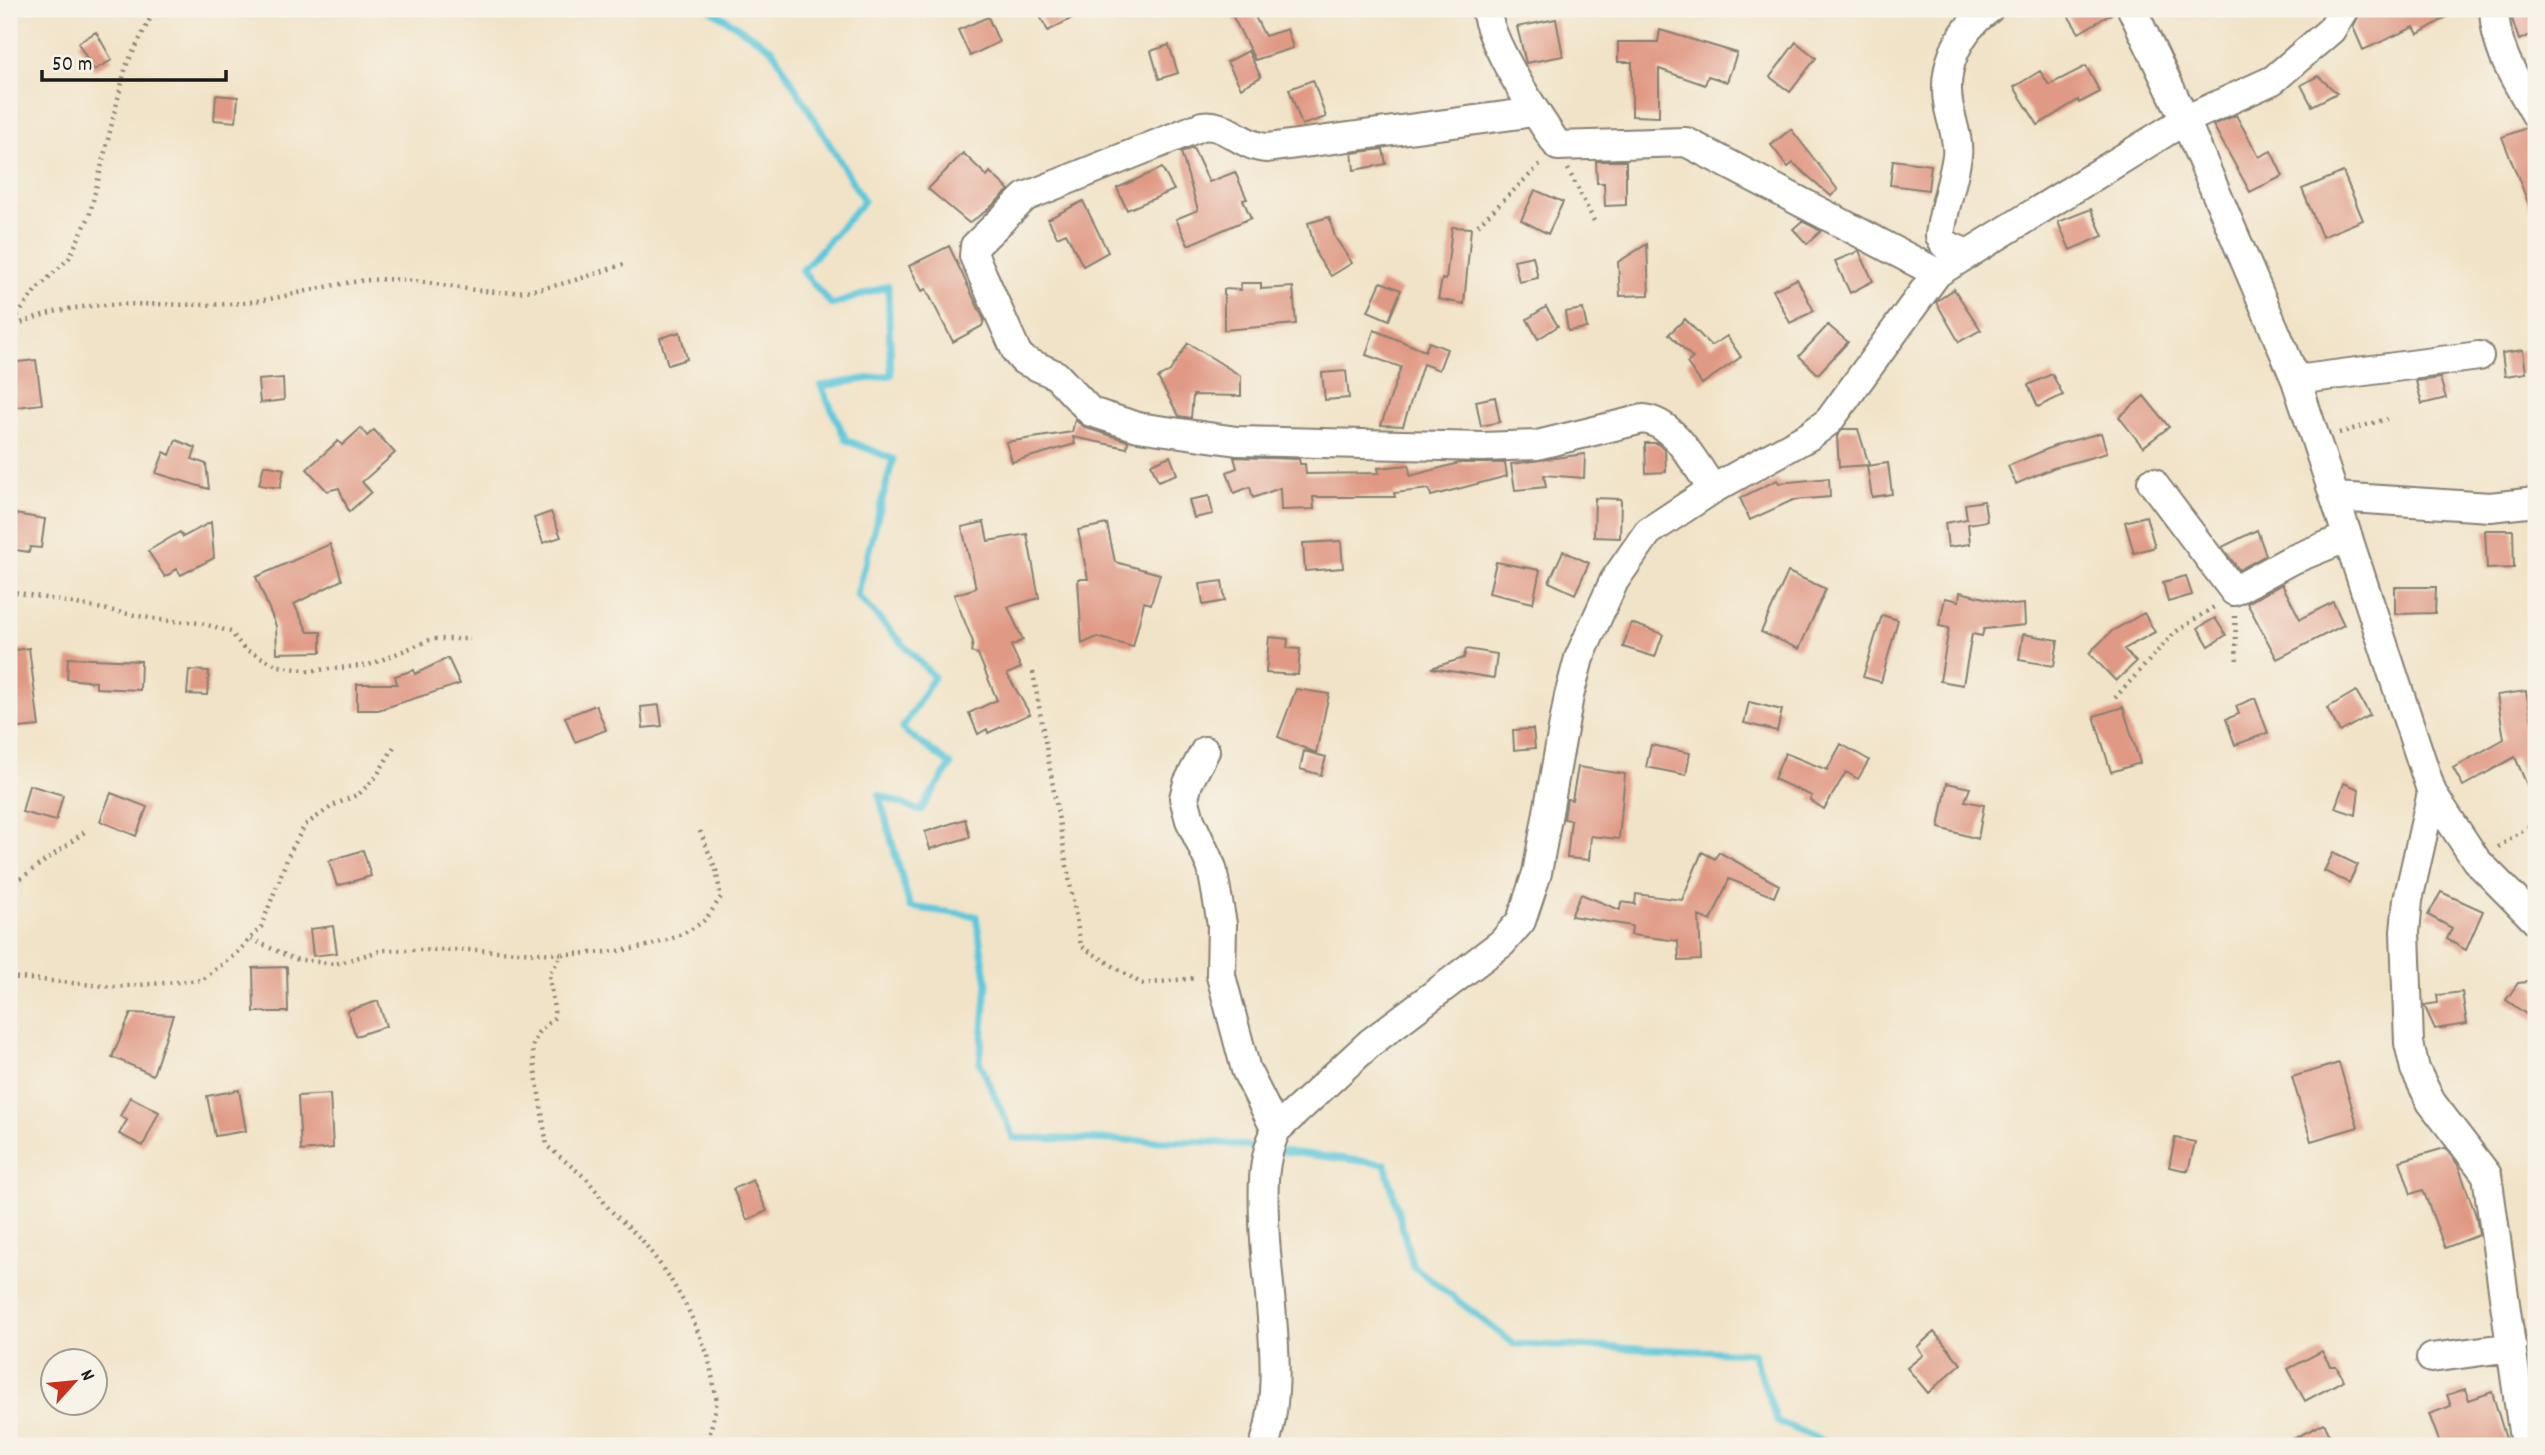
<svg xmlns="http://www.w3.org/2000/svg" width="2545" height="1455" viewBox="0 0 2545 1455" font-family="Dekko,sans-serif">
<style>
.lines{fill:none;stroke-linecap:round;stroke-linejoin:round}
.stream{stroke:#5fc8db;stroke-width:7}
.building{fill:#e09984}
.minor-casing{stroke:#868072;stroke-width:32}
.path{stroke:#868072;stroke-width:4.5;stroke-dasharray:2 5;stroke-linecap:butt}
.minor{stroke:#fff;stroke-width:28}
</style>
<rect width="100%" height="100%" fill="#f7f3e8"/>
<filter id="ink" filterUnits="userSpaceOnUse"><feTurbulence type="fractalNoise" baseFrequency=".0143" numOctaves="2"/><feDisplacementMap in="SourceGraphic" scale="14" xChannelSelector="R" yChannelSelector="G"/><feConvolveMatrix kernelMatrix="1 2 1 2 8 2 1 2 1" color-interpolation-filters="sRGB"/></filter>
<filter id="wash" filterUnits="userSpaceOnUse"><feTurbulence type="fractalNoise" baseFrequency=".00686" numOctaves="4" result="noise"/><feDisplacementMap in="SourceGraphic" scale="28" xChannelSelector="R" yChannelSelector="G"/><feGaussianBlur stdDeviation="1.57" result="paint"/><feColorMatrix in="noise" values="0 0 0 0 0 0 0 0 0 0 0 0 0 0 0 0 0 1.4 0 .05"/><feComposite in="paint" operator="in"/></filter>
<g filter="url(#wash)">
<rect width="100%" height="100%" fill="#f1e3c7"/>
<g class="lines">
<!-- stream -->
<path class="stream" d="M710 9 772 49 864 201 802 271 832 305 888 286 891 375 821 386 846 440 893 459 857 595 934 677 902 729 951 765 920 811 879 795 910 907 976 916 987 984 980 1063 1014 1138 1214 1142 1262 1148
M1273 1150 1385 1164 1413 1266 1514 1344 1753 1353 1777 1421 1834 1446"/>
</g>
<g id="blocks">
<!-- building -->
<path class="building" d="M1036 9H1089L1048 31Z
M1229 9H1251L1265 36 1287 29 1293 48 1255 60Z
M2064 9H2116V11L2079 33Z
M2374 9H2460L2418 34 2414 27 2363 50 2353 27 2359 15Z
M2536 9V33L2519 40 2512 19Z
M988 17 999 42 970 56 958 30Z
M1556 19 1563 56 1526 63 1517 27Z
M1660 30 1737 53 1727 82 1708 76 1705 85 1659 69V117L1632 116V62H1618V42H1658Z
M96 32 112 60 94 70 78 43Z
M1796 42 1816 58 1790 92 1770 77Z
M1169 45 1178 73 1159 79 1151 51Z
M1248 51 1261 77 1241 88 1227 62Z
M2086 66 2100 92 2079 103 2078 100 2038 125 2014 87 2040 71 2049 85Z
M2318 76 2337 93 2312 106 2301 85Z
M1313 80 1326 117 1302 125 1289 89Z
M216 95 238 97 236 122 214 120Z
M2236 115 2259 157 2271 151 2283 176 2250 192 2213 125Z
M2526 128 2536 132 2535 220 2502 137Z
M1791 129 1838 190 1831 196 1793 163 1788 167 1771 145Z
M1193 148 1209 182 1235 172 1247 199 1243 200 1251 218 1188 245 1176 219 1198 210 1181 152Z
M1383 149 1386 164 1354 170 1352 153Z
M963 153 987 176 990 172 1009 190 986 211 969 223 928 189Z
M1893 160 1931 165 1928 190 1890 185Z
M1596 161H1626V205L1605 206 1604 183H1597Z
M1162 168 1174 190 1127 210 1117 188Z
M2343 172 2363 220 2322 237 2302 189Z
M1535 190 1563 202 1548 234 1521 220Z
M1083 201 1108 252 1083 266 1066 233 1057 237 1048 219Z
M2091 209 2103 236 2070 250 2058 222Z
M1329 217 1335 237 1352 263 1331 276 1317 256 1308 223Z
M1802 221 1821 231 1807 244 1793 229Z
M1452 227 1471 228 1464 304 1438 299 1442 279 1446 280Z
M1647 244 1649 295 1620 296 1618 262Z
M949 246 984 320 982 326 953 342 926 289 922 291 909 266Z
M1859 251 1873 281 1850 293 1835 261Z
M1533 256 1538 278 1519 282 1514 260Z
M1797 279 1814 311 1790 323 1773 290Z
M1381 282 1401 290 1389 320 1368 311Z
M1241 283H1261V289L1293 287 1296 324 1224 330V289L1241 290Z
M1954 289 1981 330 1959 342 1936 302Z
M1546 307 1558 326 1538 339 1527 319Z
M1583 309 1587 328 1568 331 1565 312Z
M1685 319 1711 346 1727 336 1741 357 1702 384 1687 363 1693 358 1669 334Z
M1828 325 1848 342 1818 374 1799 356Z
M1374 330 1425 351 1429 342 1447 349 1439 370 1423 364 1403 426 1381 425 1401 367 1366 355Z
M680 332 687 359 668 365 660 338Z
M1188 343 1241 376V396L1193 395 1191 418 1179 416 1158 378 1170 371Z
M2523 350 2526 373 2505 376 2502 353Z
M36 360 42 404 9 408V363Z
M1346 371 1349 398 1325 400 1322 373Z
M2052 374 2063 395 2038 407 2028 385Z
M283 378 284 400 260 403 258 380Z
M2440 378 2446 398 2422 404 2416 381Z
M2144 396 2169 427 2143 447 2119 417Z
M1495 397 1500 422 1481 426 1476 401Z
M1075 420 1086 428 1128 441 1127 448 1073 437 1075 444 1012 462 1006 442 1072 432Z
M361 428 367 436 374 430 395 453 362 482 371 492 349 512 339 488 327 491 307 469 338 441 342 445Z
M1843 429H1858L1869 465 1839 467 1837 436Z
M2101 433 2107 453 2053 468 2016 484 2008 466 2059 444Z
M176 440 196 448 192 459 206 464 209 489 156 473 164 452 170 455Z
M1645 443H1657L1665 451 1666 472 1646 473Z
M1585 454 1584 478 1544 475 1546 487 1515 490 1511 464Z
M1170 456 1177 474 1158 481 1151 464Z
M1234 457 1299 459 1300 464H1305L1306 474 1379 473 1378 468 1409 465 1410 476 1459 463H1505L1507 476 1431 496 1429 489 1394 493 1395 497H1313L1314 509 1281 510 1280 488 1253 498 1250 487 1234 493 1227 472 1237 468Z
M1888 463 1892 494 1872 497 1867 466Z
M264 465 284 469 280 488 259 485Z
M1829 478 1830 497 1793 500 1750 520 1740 498 1777 480 1779 483Z
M1209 496 1213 514 1194 518 1189 500Z
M1595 498 1621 499 1620 538 1594 537Z
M1984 501 1987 521 1968 524 1970 544 1948 547 1945 523 1967 519 1965 504Z
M551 512 561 537 543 543 534 518Z
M9 513 45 519 41 548 30 547 29 552 9 549Z
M2146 516 2155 547 2134 553 2125 522Z
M211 522 214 558 181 575 177 569 165 577 148 551 180 532 183 537Z
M984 522 988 541 1027 534 1039 598 1008 607 1023 640 1011 646 1021 668 1007 674 1030 714 988 733 987 729 978 734 969 713 997 700 978 654 971 652 973 642 954 595 976 588 962 527Z
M1107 524 1115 562 1160 574 1151 604 1144 602 1133 647 1097 637 1082 644 1078 579H1088L1078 530Z
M2257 530 2266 555 2239 570 2222 547Z
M2485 530H2513L2514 568 2487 569Z
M1341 541 1343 568 1305 571 1303 543Z
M330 544 342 580 294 604 308 632H321V652L277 653 276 626 256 577Z
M1563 551 1589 563 1575 594 1549 582Z
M1496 562 1540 570 1533 603 1489 593Z
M1788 572 1826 589 1799 649 1761 632Z
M2186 576 2192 595 2168 602 2163 582Z
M1222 581 1225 601 1203 605 1200 584Z
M2282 584 2300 619 2333 602 2344 625 2277 659 2247 603Z
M2395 587H2436L2435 613 2395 614Z
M1960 592 2013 605 2024 604 2025 625 1984 629 1982 636 1972 634 1963 685 1940 681 1949 628 1939 626 1945 598 1959 601Z
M2144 613 2155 632 2124 649 2136 662 2116 681 2089 653 2112 631Z
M1882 615 1898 620 1881 682 1863 677Z
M2215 618 2226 635 2209 646 2198 628Z
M1631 623 1663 634 1655 657 1623 647Z
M2023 634 2058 640 2054 666 2019 660Z
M1269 637 1288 639 1287 648 1300 649 1298 675 1266 673Z
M29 648 39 726 9 729V651Z
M1466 649 1497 654 1494 678 1431 668 1464 658Z
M68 658 141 661 140 690 96 688V682L67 679Z
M448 658 460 684 378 710H357V684H397L395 676 414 670 415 674Z
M189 670 209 671 207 695 187 694Z
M1296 689 1329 694 1316 753 1278 737Z
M2356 691 2370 715 2340 732 2327 708Z
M2526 691 2536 744V806L2515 757 2463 786 2453 768 2504 739 2497 695Z
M2255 698 2268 733 2235 745 2226 719 2239 714 2236 706Z
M1749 702 1782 710 1777 731 1744 723Z
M596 705 606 730 575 742 565 717Z
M659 705 662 726 643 728 641 707Z
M2123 707 2140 763 2111 772 2094 716Z
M1533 729 1535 748 1514 750 1513 730Z
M1841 744 1869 760 1858 779 1846 772 1824 809 1810 800 1812 796 1774 779 1785 753 1827 770Z
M1651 745 1690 753 1686 775 1646 767Z
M1304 751 1326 757 1321 775 1300 769Z
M1578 767 1625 774 1619 839 1591 836 1589 860 1567 858 1571 820 1564 819 1567 799 1572 800Z
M1947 783 1970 788 1965 801 1984 805 1978 839 1939 828Z
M2344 783 2359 789 2356 815 2335 808Z
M29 785 63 795 56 821 22 812Z
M111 793 147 807 136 836 100 821Z
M965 819 970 837 930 849 925 832Z
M363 850 371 876 337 886 329 861Z
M1702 852 1715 859 1719 852 1779 885 1774 897 1729 879 1711 921 1699 916 1701 960 1679 961 1678 941 1631 935 1632 926 1571 916 1581 894 1620 910 1621 902 1635 904 1636 894 1682 900Z
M2333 853 2358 865 2349 883 2324 871Z
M2441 892 2483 911 2466 950 2447 939 2452 928 2428 915Z
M333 926 337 953 313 956 310 929Z
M287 967 288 1012H254L253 968Z
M2528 982 2536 987V1021L2506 1000 2518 983Z
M2462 992 2467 1024 2435 1029 2424 1005 2438 1003 2437 995Z
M378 1001 386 1026 356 1036 347 1011Z
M131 1013 173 1015 153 1075 112 1057Z
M2339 1063 2358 1127 2311 1141 2292 1077Z
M239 1090 246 1131 215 1136 207 1096Z
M330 1094 333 1148 301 1151 298 1096Z
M130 1097 159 1112 143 1146 119 1134 127 1120 120 1116Z
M2175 1138 2195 1142 2188 1171 2169 1167Z
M2445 1148 2458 1165 2476 1216 2479 1235 2445 1248 2423 1190 2411 1194 2400 1161Z
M753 1180 767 1211 747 1220 733 1189Z
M1934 1332 1961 1364 1928 1393 1907 1368 1923 1355 1917 1347Z
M2322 1351 2330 1366H2336L2344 1380 2305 1401 2288 1369Z
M2465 1389 2469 1400 2492 1392 2508 1446H2441L2429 1414 2451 1406 2447 1395Z
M2324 1423 2335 1446H2280Z"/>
</g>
</g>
<g filter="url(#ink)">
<use href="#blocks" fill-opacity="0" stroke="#868072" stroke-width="2"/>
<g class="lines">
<!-- minor casing -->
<g class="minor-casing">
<path id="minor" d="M1486 9C1490 44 1537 115 1558 146L1686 142 1937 273
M2132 9 2185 120 2296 380 2432 793 2476 860 2536 921
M2494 9C2496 54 2515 77 2536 115
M1534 112 1267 148C1242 147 1226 122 1202 126L1025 197 975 246 974 256 1017 353 1023 360 1056 375 1091 412 1138 427 1237 441 1483 447 1537 445 1643 419C1675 422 1695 465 1713 489
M1968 254 1944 244 1940 236C1943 209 1953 183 1957 156 1959 141 1952 123 1949 108 1941 69 1957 32 1989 9
M2296 380 2479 356
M2152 482 2234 591 2289 561 2348 537
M2335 497 2490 507 2536 502
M1205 751 1188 783 1184 798 1190 820 1212 868 1222 924 1221 976 1246 1070 1276 1130
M2432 793 2408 900 2405 932 2409 1043 2415 1069 2431 1102 2487 1175 2525 1446
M2431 1358 2512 1347
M1264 1446C1287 1378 1266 1291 1264 1220 1263 1188 1262 1160 1276 1130L1370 1043 1502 943 1521 921 1537 873 1569 696 1579 658 1614 581 1648 532 1713 489 1809 436 1829 421 1937 273 2185 120 2273 80 2331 30 2344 9"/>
</g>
<!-- path -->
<path class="path" d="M1568 169 1596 225
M1478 225 1543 162
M9 327 35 291 69 258 89 217 126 66 155 9
M9 329C75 293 156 308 228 304 276 302 323 284 370 280 414 276 455 290 497 292 538 295 588 276 627 263
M2339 433 2387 419
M9 591 160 620 201 623 231 632 244 649 279 666 309 671 369 665 432 639H470
M2235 616 2237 664
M1033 672 1081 946 1142 984 1195 978
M2115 698 2174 633 2214 607
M700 831 716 870 721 897C715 905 709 917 701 923 660 951 609 953 562 954L549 975 555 1017 538 1033 532 1048 547 1146 588 1180 609 1209 642 1240 668 1275 688 1309 708 1355 717 1401 707 1446
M2498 847 2536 822
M9 887 86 831
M251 939 294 959 335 964 383 950H476L561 954
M9 977 114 987 202 980 238 952 261 927 289 854 305 825 334 805 359 794 376 777 395 745"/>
<!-- minor -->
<use href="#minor" class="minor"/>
</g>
</g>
<!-- margin -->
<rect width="2545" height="1455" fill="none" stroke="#f7f3e8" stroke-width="35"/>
<!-- north arrow -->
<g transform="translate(74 1382) rotate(63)"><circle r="33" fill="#f7f3e8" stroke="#9f9d96" stroke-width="2"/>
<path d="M0-5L12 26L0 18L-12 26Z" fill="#c8321e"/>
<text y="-10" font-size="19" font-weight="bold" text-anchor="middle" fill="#1c1c1c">N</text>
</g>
<!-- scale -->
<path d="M42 70v10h184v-10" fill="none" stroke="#1c1c1c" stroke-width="3.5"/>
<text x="52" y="70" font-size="21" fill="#1c1c1c" stroke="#f7f3e8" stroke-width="5" paint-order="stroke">50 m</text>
</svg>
